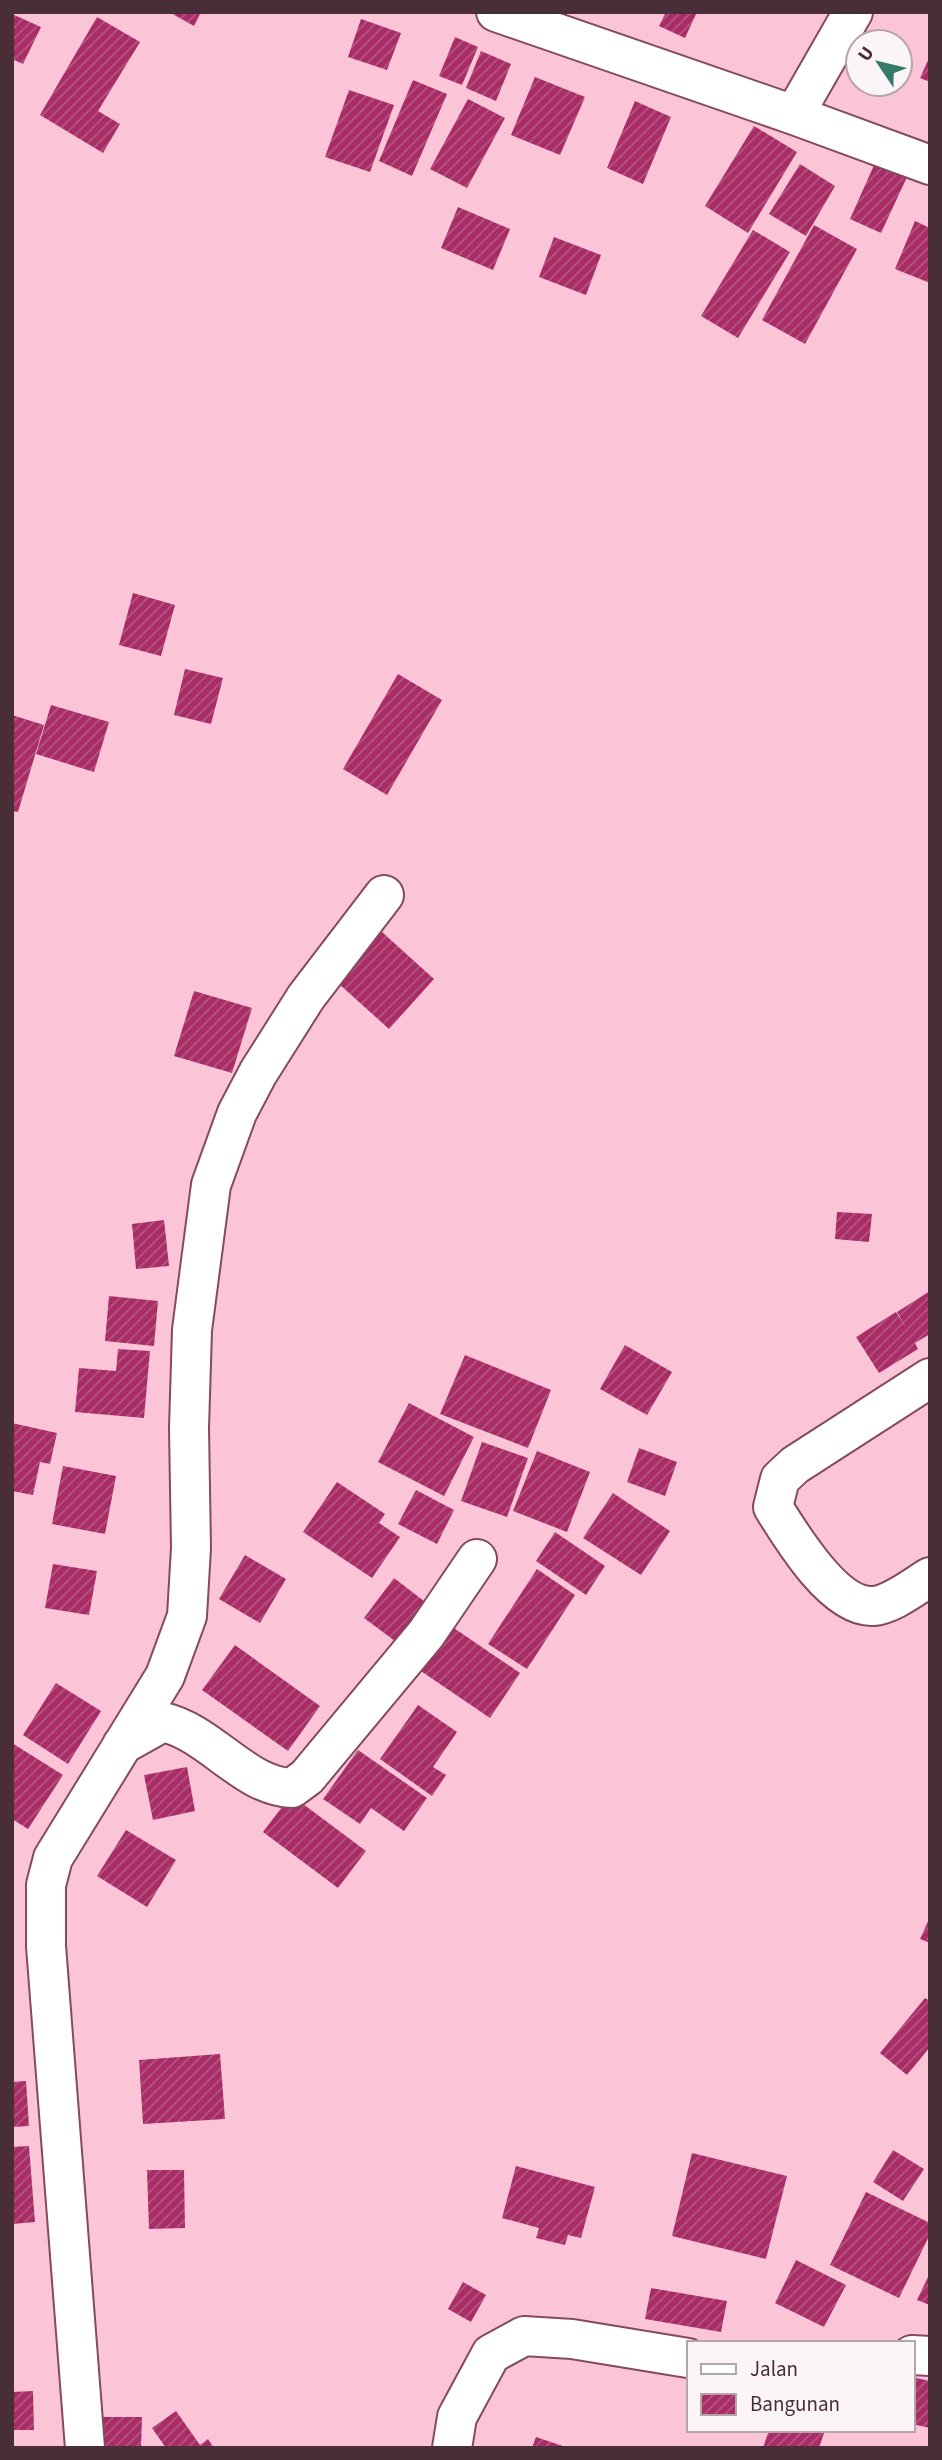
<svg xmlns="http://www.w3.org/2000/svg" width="942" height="2460" viewBox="0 0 942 2460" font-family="'Source Sans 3',sans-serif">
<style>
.building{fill:url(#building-hatch)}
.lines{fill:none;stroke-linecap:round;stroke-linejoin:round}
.minor-casing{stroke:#844a5f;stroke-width:42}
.minor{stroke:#fff;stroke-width:38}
</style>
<defs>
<pattern id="building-hatch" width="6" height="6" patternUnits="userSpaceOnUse" patternTransform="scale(1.75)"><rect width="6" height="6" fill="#a92c66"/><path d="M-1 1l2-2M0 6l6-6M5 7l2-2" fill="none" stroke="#b25882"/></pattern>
</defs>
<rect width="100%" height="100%" fill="#fcc5d7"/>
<!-- building -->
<path class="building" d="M169 12H201L194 26Z
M666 12H697L685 38 659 26Z
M12 14 41 27 23 64 12 59Z
M97 17 140 42 98 111 120 124 103 153 40 115Z
M361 19 401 33 387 70 348 57Z
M455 37 478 47 462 85 439 76Z
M481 51 511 64 496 101 466 88Z
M930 56V82L920 78Z
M535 77 585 97 560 155 511 135Z
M413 80 447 94 412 176 379 161Z
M349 90 394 105 370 172 325 157Z
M468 99 505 118 467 188 430 169Z
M635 101 671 117 643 184 607 168Z
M754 126 797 152 748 233 705 206Z
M875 163 907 177 881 233 850 219Z
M800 164 835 186 806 236 769 214Z
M458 207 510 229 493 270 441 248Z
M915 221 930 228V283L895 269Z
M814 225 857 249 805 344 762 320Z
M753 230 790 252 738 338 701 316Z
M554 237 601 255 586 295 539 277Z
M133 593 175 605 161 656 119 645Z
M185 669 223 678 211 724 174 715Z
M398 674 442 700 387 795 343 769Z
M51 705 109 722 94 772 36 754Z
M12 715 44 725 18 812 12 811Z
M382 932 434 979 389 1029 338 983Z
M194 991 252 1008 232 1073 174 1056Z
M837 1212 872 1214 869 1242 835 1239Z
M164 1220 169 1266 136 1269 132 1224Z
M930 1291V1334L915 1343 918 1349 879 1373 856 1337 896 1312 905 1326 897 1312Z
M109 1296 158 1301 154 1346 105 1341Z
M625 1345 672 1372 647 1415 600 1389Z
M118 1349 150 1351 144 1418 75 1412 79 1368 116 1371Z
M465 1355 551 1390 528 1448 440 1414Z
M409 1403 474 1437 444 1496 378 1462Z
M12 1423 57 1433 50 1464 40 1462 33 1495 12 1491Z
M482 1442 528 1458 507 1517 461 1501Z
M639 1448 677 1462 665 1496 627 1482Z
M537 1451 590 1472 567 1532 513 1511Z
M63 1466 116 1476 105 1534 52 1524Z
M337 1482 385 1514 379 1523 400 1537 372 1578 303 1532Z
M416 1490 454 1510 437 1544 398 1524Z
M613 1493 670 1531 641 1575 583 1538Z
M555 1532 605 1566 586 1595 536 1561Z
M245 1555 286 1579 260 1623 219 1599Z
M53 1564 97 1571 89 1615 45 1608Z
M537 1569 575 1595 527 1669 488 1644Z
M394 1578 433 1608 403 1647 364 1618Z
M445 1622 520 1673 490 1718 415 1667Z
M235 1645 320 1706 288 1751 202 1690Z
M56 1683 101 1711 68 1764 23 1735Z
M418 1705 457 1732 433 1767 446 1775 432 1796 380 1759Z
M12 1743 63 1775 28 1829 12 1819Z
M358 1750 427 1798 404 1831 371 1808 360 1824 323 1799Z
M187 1767 195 1811 153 1820 144 1775Z
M291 1795 366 1851 338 1888 263 1832Z
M126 1830 176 1860 147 1907 97 1876Z
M930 1917V1943L920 1939Z
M925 1998 930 2001V2047L907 2075 880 2053Z
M220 2054 225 2119 143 2124 139 2060Z
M26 2081 29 2126 12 2127V2082Z
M29 2146 35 2222 12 2224V2147Z
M893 2150 924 2169 903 2201 873 2182Z
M692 2153 787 2176 766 2259 672 2236Z
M516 2166 595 2187 581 2238 568 2235 565 2245 536 2238 539 2228 502 2218Z
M147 2170H184L185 2228 149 2229Z
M866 2192 930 2223V2234L899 2298 830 2265Z
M796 2260 846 2285 824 2327 775 2303Z
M930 2273V2305L917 2300Z
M463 2282 486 2295 471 2322 448 2309Z
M651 2288 727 2301 721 2332 645 2319Z
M912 2377 930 2381V2428L912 2424Z
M33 2391 34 2430H12V2392Z
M176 2411 200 2445 208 2439 214 2448H166L152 2428Z
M101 2417H142L141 2448H100Z
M769 2430H825L819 2448H763Z
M536 2437 566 2447V2448H532Z"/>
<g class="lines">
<!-- minor casing -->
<g class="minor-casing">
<path id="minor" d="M496 12 794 115 930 165
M794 115 853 12
M930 1378 795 1465 780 1479 773 1507C791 1536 834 1608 873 1606 891 1605 915 1586 930 1577
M122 1745 163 1722C211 1733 245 1787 292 1788L307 1777 426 1634 477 1559
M912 2355 930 2356
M85 2448 46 1946V1885L53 1858 165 1676 187 1616 191 1548 189 1428 192 1330 211 1185 237 1113 258 1073 306 997 384 895
M452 2448 457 2417 491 2354 524 2336 572 2339 688 2358"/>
</g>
<!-- minor -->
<use href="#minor" class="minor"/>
</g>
<!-- border -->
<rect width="942" height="2460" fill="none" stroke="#492e37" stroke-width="28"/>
<!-- legend -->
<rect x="687" y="2341" width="228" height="91" fill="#fcf5f7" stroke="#b4a5aa" stroke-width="2"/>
<rect x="701" y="2364" width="35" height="10" fill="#ffffff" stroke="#b4a5aa" stroke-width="2"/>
<text x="750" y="2376" font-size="21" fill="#492e37">Jalan</text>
<rect x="701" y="2394" width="35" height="21" fill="url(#building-hatch)" stroke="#b4a5aa" stroke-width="2"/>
<text x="750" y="2411" font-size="21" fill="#492e37">Bangunan</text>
<!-- north arrow -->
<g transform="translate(879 63) rotate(305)"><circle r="33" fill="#fcf5f7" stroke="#b4a5aa" stroke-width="2"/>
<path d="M0-5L12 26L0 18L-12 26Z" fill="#377a6b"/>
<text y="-10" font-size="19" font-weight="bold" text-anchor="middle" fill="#492e37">U</text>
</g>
</svg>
